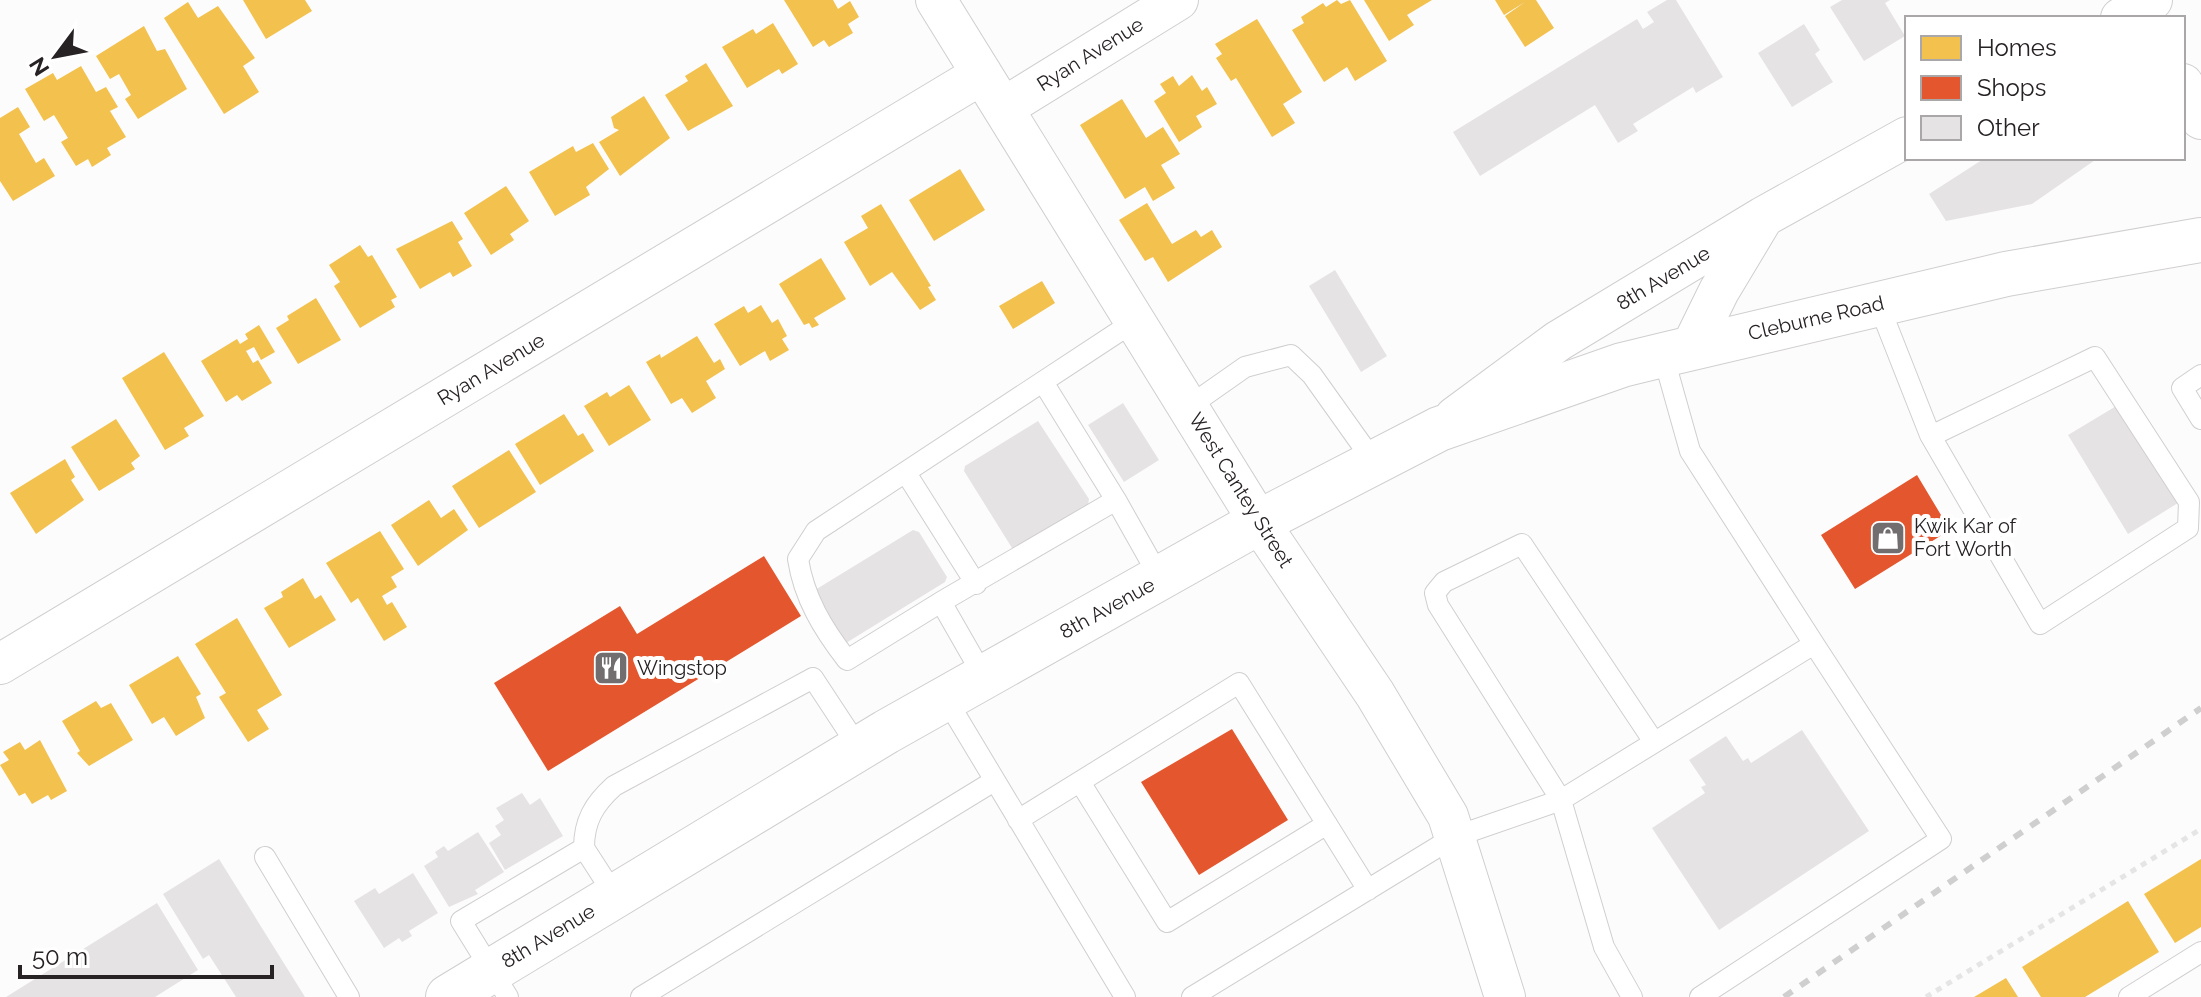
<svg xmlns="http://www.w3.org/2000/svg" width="2201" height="997" viewBox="0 0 2201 997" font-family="Raleway,sans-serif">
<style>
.homes{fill:#f2c14e}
.shops{fill:#e4572e}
.building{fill:#e6e3e4}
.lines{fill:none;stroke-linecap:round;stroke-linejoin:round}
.service-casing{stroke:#d0cece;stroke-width:22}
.minor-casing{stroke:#d0cece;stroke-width:42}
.secondary-casing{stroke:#d0cece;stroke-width:46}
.path{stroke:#e6e5e5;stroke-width:5;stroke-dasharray:6 6;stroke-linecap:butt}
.service{stroke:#fff;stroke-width:20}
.minor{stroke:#fff;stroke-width:40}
.secondary{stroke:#fff;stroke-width:44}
.rail{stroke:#d0cfcf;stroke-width:6;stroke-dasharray:10 10;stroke-linecap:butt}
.labels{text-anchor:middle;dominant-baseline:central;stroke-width:8;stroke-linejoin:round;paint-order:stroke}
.street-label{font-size:20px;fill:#272223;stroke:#fff}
.poi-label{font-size:20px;fill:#272223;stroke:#fff;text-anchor:start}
</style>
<rect width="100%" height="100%" fill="#fdfcfc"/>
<!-- homes -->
<path class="homes" d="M243 0H305L312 11 266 39Z
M784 0H833L838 9 850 1 859 17 848 24 853 33 829 47 824 40 813 47Z
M1337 0 1341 4 1350 0 1387 61 1355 81 1347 67 1324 82 1292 30 1304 23 1301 17 1323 3 1326 7Z
M1364 0H1432L1407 15 1414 25 1389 41Z
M1495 0H1536L1554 28 1525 47 1505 16 1525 2 1504 15Z
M188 2 198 18 218 6 255 58 243 66 259 92 224 114 164 18Z
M1257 19 1302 92 1283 104 1295 123 1272 137 1236 78 1231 81 1216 58 1222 54 1215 44Z
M773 23 798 64 782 74 779 69 747 88 722 47 753 29 756 34Z
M144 26 157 51 165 49 187 89 138 119 125 99 131 95 119 74 110 79 96 56Z
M706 63 733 106 688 131 665 95 688 81 685 76Z
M81 66 96 92 106 87 118 107 110 111 126 137 107 148 111 155 92 167 88 159 76 166 61 142 68 138 54 115 44 121 25 89 53 73 57 80Z
M1192 75 1202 91 1207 87 1217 104 1196 116 1202 127 1179 142 1154 101 1166 93 1160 84 1173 76 1179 86Z
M644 96 670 138 620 176 599 142 619 130 614 128 611 117Z
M1122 99 1146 138 1163 127 1180 154 1161 165 1175 188 1153 201 1145 187 1125 199 1080 125Z
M18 107 30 127 19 134 36 163 44 158 55 176 13 201 0 181V118Z
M593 143 609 169 586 187 590 195 555 216 529 172 573 146 576 152Z
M960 169 985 210 934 241 909 200Z
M506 186 529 221 510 234 514 240 491 255 464 213Z
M1147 203 1172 244 1196 230 1201 237 1212 230 1222 247 1168 282 1153 257 1145 261 1119 220Z
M881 204 931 286 928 287 936 300 920 310 892 272 870 286 844 242 868 228 861 216Z
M452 221 463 239 458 242 472 266 453 277 450 272 420 289 396 249Z
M360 245 368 257 372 255 397 297 391 300 395 307 360 328 334 286 340 282 329 265Z
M821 258 846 299 814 318 819 325 812 328 809 323 804 325 779 284Z
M1042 281 1055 303 1013 329 999 306Z
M316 298 341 340 298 364 276 328 289 320 287 316Z
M761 305 772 323 778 319 787 336 782 339 789 350 770 361 765 351 740 366 714 324 744 306 748 313Z
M259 325 275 352 261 360 254 347 246 351 253 363 258 360 272 383 242 401 237 395 226 402 201 361 237 339 240 344 248 339 245 334Z
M697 336 714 363 720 359 725 369 706 381 716 398 692 413 682 398 671 404 646 362 660 354 661 358Z
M164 352 204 416 184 428 189 436 165 450 122 378Z
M629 385 651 420 609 446 584 406 607 392 610 397Z
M564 414 578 436 583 433 594 451 540 485 515 444Z
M116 419 140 456 131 463 135 469 99 491 71 447Z
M509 450 536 492 479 528 452 486Z
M65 459 75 477 71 480 84 500 36 534 10 493Z
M429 500 441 518 454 509 468 530 418 566 391 525Z
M380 531 404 569 391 577 397 587 382 596 387 605 392 602 407 627 384 641 358 598 351 603 326 563Z
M303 578 315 599 321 595 336 620 289 648 264 608 283 597 281 592Z
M237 618 282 695 257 710 269 729 248 742 219 697 226 693 195 644Z
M178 656 201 694 196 697 205 718 176 736 164 717 152 724 129 685Z
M96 701 101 708 111 703 133 740 89 766 77 753 80 751 62 721Z
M40 740 67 791 51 800 48 795 32 804 25 793 19 796 0 765 9 760 3 752 20 742 25 750Z
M2201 859V927L2175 943 2144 894Z
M2128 901 2159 952 2085 997H2041L2022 967Z
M2006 978 2018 997H1974Z"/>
<!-- shops -->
<path class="shops" d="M1917 475 1950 530 1855 589 1821 535Z
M764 556 801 616 548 771 494 683 620 606 637 634Z
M1232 729 1288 820 1199 875 1141 782Z"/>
<!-- building -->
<path class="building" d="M1667 0H1676L1723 77 1696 93 1693 87 1633 124 1638 131 1618 143 1595 105 1480 176 1453 132 1637 19 1643 29 1654 22 1647 12Z
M1842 0H1890L1885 3 1905 36 1864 61 1830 7Z
M1804 24 1820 50 1815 54 1833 82 1792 107 1758 53Z
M1985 158H2098L2032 204 1946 221 1929 194Z
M1335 270 1387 356 1361 372 1309 286Z
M1123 403 1159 460 1124 482 1088 425Z
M2118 405 2178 503 2128 534 2068 435Z
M1038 421 1089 499 1088 505 1017 549 1012 548 964 471 965 466Z
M913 530 919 532 947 577 945 582 846 643 842 641 815 590Z
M1802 730 1869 831 1719 930 1652 828 1705 793 1701 787 1706 785 1689 760 1726 736 1743 761 1748 758 1751 763Z
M522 793 530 805 540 798 563 836 505 870 489 843 501 835 495 826 504 820 496 808Z
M478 832 504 872 475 890 478 894 449 907 424 866 438 857 435 852 444 846 448 851Z
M219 859 305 997H236L209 955 203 959 163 894Z
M413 873 438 913 409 931 412 936 402 942 399 938 384 948 354 901 375 888 379 894Z
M157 903 198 970 155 997H6Z"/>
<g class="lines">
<!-- service casing -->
<g class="service-casing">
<path id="service" d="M1878 303 1930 435 2040 624 2188 528 2189 502 2095 357 1931 436
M2201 375 2182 388 2201 419
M1043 382 1116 500
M1188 407 1245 367 1291 355 1312 375 1374 462
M906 473 976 584
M941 602 1116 500 1160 578
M984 677 941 602 847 660C823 629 804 598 798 559L816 531 1135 321
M946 699 1125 997
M1080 782 1167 922 1327 824
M1018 820 1239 683 1368 890
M584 848C584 821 594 804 614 786L813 678 859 748
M265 857 349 997
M508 997 461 921 584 848 615 896
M641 997 994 781
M1192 997 1454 837 1561 800 1814 644 1690 451 1663 355
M1632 997 1604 947 1561 800 1438 605 1435 593 1444 582 1522 544 1654 742
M1700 997 1941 839 1814 644
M2129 997 2201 952"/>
</g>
<!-- minor casing -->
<g class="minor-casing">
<path id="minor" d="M936 0 1259 522 1375 694 1448 816 1505 997
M2121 18 2152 0
M2183 84 2201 119
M1003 108 1178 0
M1691 348 1719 291 1761 221
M1455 417 1558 341 1763 217 1907 137
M0 664 982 74"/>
</g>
<!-- secondary casing -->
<g class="secondary-casing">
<path id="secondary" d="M448 997 886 732 1259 522 1439 429 1622 365 1663 355 2006 274 2201 240"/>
</g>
<!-- path -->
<path class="path" d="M1926 997 2201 829"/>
<!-- service -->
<use href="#service" class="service"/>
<!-- minor -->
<use href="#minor" class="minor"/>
<!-- secondary -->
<use href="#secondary" class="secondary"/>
<!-- rail -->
<path class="rail" d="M1784 997 2201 708"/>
</g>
<!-- icons -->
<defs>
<g id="shop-square" transform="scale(1.8)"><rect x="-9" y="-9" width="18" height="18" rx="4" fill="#726e6f" stroke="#fff"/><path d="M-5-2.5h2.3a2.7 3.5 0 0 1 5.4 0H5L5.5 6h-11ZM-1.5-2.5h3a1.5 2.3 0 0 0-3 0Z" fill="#fff"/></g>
<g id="restaurant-square" transform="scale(1.8)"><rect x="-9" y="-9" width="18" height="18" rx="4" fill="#726e6f" stroke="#fff"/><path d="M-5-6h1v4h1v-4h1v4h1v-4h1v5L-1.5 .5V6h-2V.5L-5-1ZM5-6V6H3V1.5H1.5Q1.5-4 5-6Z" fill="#fff"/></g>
</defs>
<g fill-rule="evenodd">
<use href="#shop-square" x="1888" y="538"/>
<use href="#restaurant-square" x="611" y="668"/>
</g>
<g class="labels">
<!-- street labels -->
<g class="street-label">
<text transform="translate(1090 54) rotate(-32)">Ryan Avenue</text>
<text transform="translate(1663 278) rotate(-31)">8th Avenue</text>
<text transform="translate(1816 318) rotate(-13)">Cleburne Road</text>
<text transform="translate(491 369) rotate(-31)">Ryan Avenue</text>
<text transform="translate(1241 490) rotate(58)">West Cantey Street</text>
<text transform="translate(1107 608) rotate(-29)">8th Avenue</text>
<text transform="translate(548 936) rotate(-31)">8th Avenue</text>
</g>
<!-- poi labels -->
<g class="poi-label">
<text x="1914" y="526">Kwik Kar of<tspan x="1914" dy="23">Fort Worth</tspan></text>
<text x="637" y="668">Wingstop</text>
</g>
</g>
<!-- legend -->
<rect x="1905" y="16" width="280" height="144" fill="#ffffff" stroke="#a9a7a7" stroke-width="2"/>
<rect x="1921" y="36" width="40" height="24" fill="#f2c14e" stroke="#a9a7a7" stroke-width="2"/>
<text x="1977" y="56" font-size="24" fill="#272223">Homes</text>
<rect x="1921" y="76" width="40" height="24" fill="#e4572e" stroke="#a9a7a7" stroke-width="2"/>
<text x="1977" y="96" font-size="24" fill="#272223">Shops</text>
<rect x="1921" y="116" width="40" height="24" fill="#e6e3e4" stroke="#a9a7a7" stroke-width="2"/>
<text x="1977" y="136" font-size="24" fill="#272223">Other</text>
<!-- north arrow -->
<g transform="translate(56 56) rotate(238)" stroke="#ffffff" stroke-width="6" paint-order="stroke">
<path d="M0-6L14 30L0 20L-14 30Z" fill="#272223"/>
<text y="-12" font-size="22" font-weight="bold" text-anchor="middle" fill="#272223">N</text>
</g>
<!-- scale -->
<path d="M20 965v12h252v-12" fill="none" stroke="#272223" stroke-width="4"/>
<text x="32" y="965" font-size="24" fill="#272223" stroke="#ffffff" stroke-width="6" paint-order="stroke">50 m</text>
</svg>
